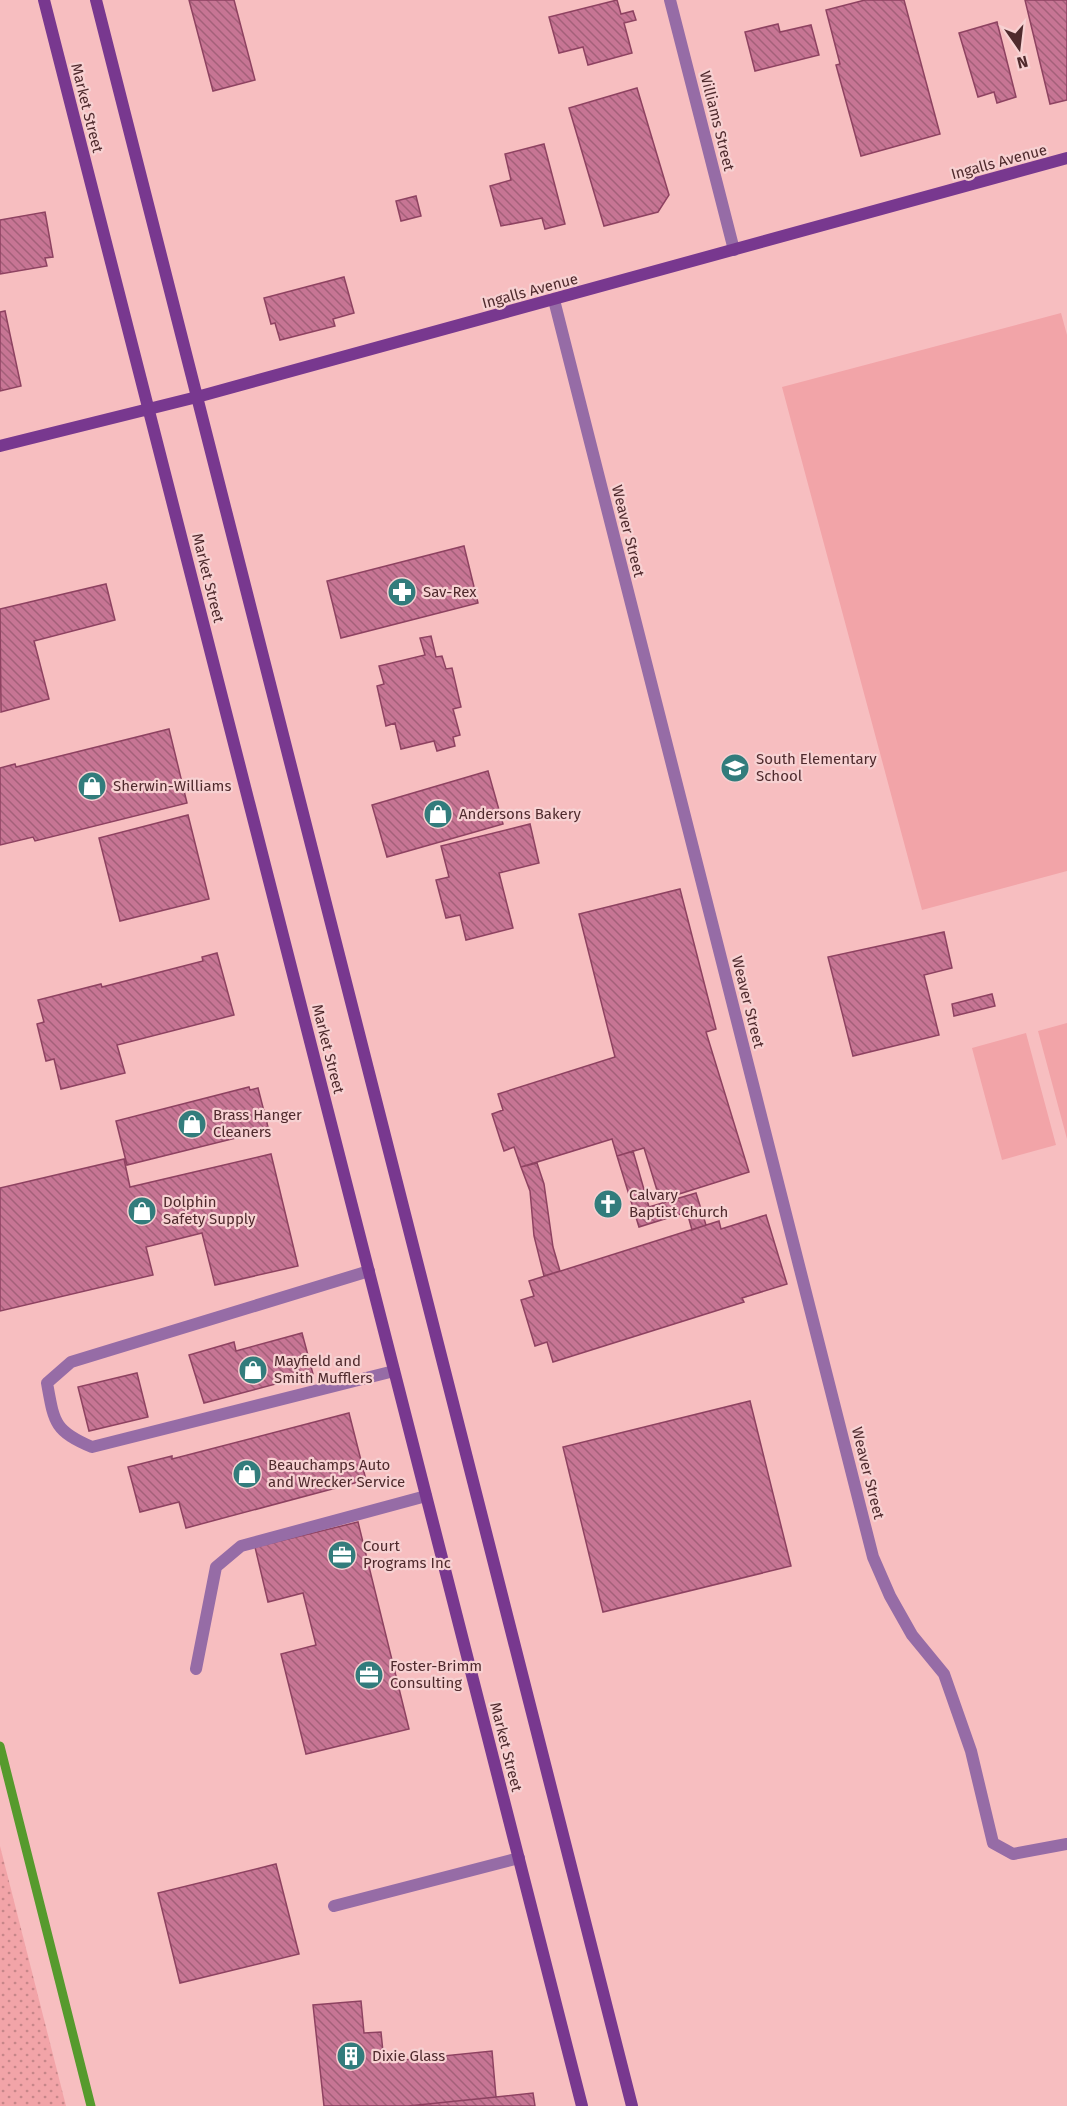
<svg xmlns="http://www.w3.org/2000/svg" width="1067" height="2106" viewBox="0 0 1067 2106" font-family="'Fira Sans',sans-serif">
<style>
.park{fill:url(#park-dots)}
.garden{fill:#f2a4a8}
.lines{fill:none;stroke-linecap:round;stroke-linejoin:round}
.stream{stroke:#569a2d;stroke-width:9}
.building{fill:url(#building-back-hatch);stroke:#8e4261;stroke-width:1.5}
.lane{stroke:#966ca6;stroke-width:12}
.street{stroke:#966ca6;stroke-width:12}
.secondary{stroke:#78388f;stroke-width:12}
.labels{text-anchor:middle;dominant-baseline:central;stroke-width:4.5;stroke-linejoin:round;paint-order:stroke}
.street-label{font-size:15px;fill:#4f2a2d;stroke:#f7d1d2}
.poi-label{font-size:15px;fill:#4f2a2d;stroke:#f7d1d2;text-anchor:start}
</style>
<defs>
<pattern id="park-dots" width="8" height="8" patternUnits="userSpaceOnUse" patternTransform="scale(1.5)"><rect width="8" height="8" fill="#f2a4a8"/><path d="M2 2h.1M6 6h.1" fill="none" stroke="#c68689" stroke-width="1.8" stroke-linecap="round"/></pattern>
<pattern id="building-back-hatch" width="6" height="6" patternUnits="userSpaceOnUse" patternTransform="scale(1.5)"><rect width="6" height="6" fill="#c77594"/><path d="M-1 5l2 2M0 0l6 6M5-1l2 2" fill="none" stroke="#a46079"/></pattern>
</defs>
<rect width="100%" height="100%" fill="#f7bec0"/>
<!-- park -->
<path class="park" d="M0 1846 66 2106H0Z"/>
<!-- garden -->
<path class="garden" d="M1061 313 1067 335V871L922 910 782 387Z
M1067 1023V1139L1038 1031Z
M1026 1033 1056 1145 1002 1160 972 1048Z"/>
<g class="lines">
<!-- stream -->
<path class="stream" d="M0 1746 91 2106"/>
</g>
<!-- building -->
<path class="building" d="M189 0H234L255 80 213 91Z
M617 0 621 14 633 11 636 20 624 23 632 53 588 65 583 47 559 53 549 17Z
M865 0H904L940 134 861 156 836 65 840 64 826 10Z
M1025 0H1067V100L1050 104Z
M997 22 1016 97 997 103 994 92 978 97 959 33Z
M778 24 780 32 811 25 819 55 755 71 745 32Z
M637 88 669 195 658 212 604 226 569 108Z
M544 144 565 224 545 229 542 218 501 226 490 186 511 180 505 154Z
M416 196 421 216 401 221 396 201Z
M45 212 53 257 45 258 47 266 0 274V220Z
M344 277 354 313 333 319 335 326 280 340 275 323 271 324 264 298Z
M5 311 21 386 0 391V312Z
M464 546 478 603 341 638 327 581Z
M106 584 115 620 34 641 49 699 1 712 0 609Z
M431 636 436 657 442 656 446 669 452 668 461 707 453 709 460 735 453 737 455 746 437 751 434 741 401 749 395 723 386 726 377 686 384 684 379 666 425 655 420 638Z
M169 729 187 803 35 841 33 837 0 845V768L15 764 16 767Z
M488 771 503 824 387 857 372 805Z
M188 815 209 899 120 921 99 838Z
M530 824 539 863 499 873 513 928 466 940 460 915 446 918 436 880 449 877 441 846Z
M680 889 716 1029 706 1032 749 1172 660 1200 644 1148 617 1156 612 1139 521 1167 514 1147 504 1151 492 1114 503 1110 498 1094 615 1057 579 914Z
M944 932 952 968 924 975 939 1035 853 1056 828 957Z
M217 953 234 1015 117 1045 125 1073 61 1089 54 1059 46 1061 37 1024 44 1022 38 1000 101 984 102 987 203 961 202 957Z
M992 994 995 1006 954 1016 952 1004Z
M249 1087 250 1090 258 1088 268 1127 259 1129 260 1132 127 1165 116 1121Z
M633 1151 649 1207 696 1193 706 1225 692 1230 687 1212 639 1227 617 1156Z
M271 1154 298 1266 215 1285 202 1233 146 1247 153 1275 0 1311V1188L124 1159 130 1187Z
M537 1163 544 1184 553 1247 560 1271 544 1276 534 1236 530 1191 521 1167Z
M766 1215 787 1284 742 1298 744 1302 553 1362 547 1342 535 1346 521 1300 534 1296 529 1281 719 1221 721 1229Z
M302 1333 313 1374 204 1403 189 1355 234 1342 236 1351Z
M137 1373 148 1417 89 1431 78 1387Z
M750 1401 791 1566 603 1612 563 1447Z
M349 1413 366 1480 186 1528 179 1502 140 1512 128 1467 172 1456V1459Z
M358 1522 409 1729 306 1754 281 1654 316 1645 303 1593 268 1602 255 1547Z
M276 1864 299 1954 180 1983 158 1893Z
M361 2001 364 2033 381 2032 384 2062 492 2051 496 2097 408 2106H324L313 2005Z
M533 2093 535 2106H408L496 2097Z"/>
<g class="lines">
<!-- lane -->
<path class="lane" d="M369 1271 71 1362 47 1383C54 1422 54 1431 92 1447L394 1371
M196 1669 216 1567 241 1546 426 1496
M334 1906 519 1858"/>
<!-- street -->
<path class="street" d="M670 0 734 250
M554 300 873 1557 890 1596 912 1635 944 1674 971 1751 993 1843 1013 1854 1067 1844"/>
<!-- secondary -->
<path class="secondary" d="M44 0 582 2106
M96 0 632 2106
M0 446 197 397 1067 158"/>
</g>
<!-- icons -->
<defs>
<g id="pharmacy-disc" transform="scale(1.5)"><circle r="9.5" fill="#327c7c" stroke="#f7d1d2"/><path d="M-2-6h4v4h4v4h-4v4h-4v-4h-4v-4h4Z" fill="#fff"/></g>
<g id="school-disc" transform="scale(1.5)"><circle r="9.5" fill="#327c7c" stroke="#f7d1d2"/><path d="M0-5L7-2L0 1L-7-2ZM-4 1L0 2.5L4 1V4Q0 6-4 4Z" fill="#fff"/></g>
<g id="shop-disc" transform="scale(1.5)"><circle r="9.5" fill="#327c7c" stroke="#f7d1d2"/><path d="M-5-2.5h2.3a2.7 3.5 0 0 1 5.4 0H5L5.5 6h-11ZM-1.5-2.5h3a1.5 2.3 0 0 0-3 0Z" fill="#fff"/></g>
<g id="church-disc" transform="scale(1.5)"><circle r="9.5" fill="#327c7c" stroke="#f7d1d2"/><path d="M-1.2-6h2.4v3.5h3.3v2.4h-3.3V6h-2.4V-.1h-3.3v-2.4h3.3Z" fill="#fff"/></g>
<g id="office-disc" transform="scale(1.5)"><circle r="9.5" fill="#327c7c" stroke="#f7d1d2"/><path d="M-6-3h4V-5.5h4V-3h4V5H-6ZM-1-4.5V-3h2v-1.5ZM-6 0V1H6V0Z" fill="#fff"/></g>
<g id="building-disc" transform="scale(1.5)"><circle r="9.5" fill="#327c7c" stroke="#f7d1d2"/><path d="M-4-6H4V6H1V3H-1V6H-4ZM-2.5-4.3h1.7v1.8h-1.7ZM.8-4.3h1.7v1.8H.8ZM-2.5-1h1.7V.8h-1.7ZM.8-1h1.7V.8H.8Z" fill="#fff"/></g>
</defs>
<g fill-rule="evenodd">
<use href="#pharmacy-disc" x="402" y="592"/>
<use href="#school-disc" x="735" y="768"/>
<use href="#shop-disc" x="92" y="786"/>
<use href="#shop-disc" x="438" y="814"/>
<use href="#shop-disc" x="192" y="1124"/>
<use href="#church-disc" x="608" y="1204"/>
<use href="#shop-disc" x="142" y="1211"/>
<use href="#shop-disc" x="253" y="1370"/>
<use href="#shop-disc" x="247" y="1474"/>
<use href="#office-disc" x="342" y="1555"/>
<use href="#office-disc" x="369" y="1675"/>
<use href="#building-disc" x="351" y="2056"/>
</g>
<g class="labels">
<!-- street labels -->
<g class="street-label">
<text transform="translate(87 108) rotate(76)">Market Street</text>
<text transform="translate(717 121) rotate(76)">Williams Street</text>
<text transform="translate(999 162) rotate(-15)">Ingalls Avenue</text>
<text transform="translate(530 291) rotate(-15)">Ingalls Avenue</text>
<text transform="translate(628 531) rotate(76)">Weaver Street</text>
<text transform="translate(208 578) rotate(76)">Market Street</text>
<text transform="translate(748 1002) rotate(76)">Weaver Street</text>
<text transform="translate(328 1049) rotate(76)">Market Street</text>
<text transform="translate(868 1473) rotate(76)">Weaver Street</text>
<text transform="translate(506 1747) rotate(76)">Market Street</text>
</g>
<!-- poi labels -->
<g class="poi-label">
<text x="423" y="592">Sav-Rex</text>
<text x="756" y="759">South Elementary<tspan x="756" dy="17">School</tspan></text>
<text x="113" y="786">Sherwin-Williams</text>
<text x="459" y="814">Andersons Bakery</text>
<text x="213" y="1115">Brass Hanger<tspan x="213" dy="17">Cleaners</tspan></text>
<text x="629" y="1195">Calvary<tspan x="629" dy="17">Baptist Church</tspan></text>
<text x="163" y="1202">Dolphin<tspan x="163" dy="17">Safety Supply</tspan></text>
<text x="274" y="1361">Mayfield and<tspan x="274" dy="17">Smith Mufflers</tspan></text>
<text x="268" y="1465">Beauchamps Auto<tspan x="268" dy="17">and Wrecker Service</tspan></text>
<text x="363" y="1546">Court<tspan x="363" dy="17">Programs Inc</tspan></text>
<text x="390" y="1666">Foster-Brimm<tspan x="390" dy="17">Consulting</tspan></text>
<text x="372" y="2056">Dixie Glass</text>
</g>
</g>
<!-- north arrow -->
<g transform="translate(1019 48) rotate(166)" stroke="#f7d1d2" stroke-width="4.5" paint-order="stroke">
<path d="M0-4.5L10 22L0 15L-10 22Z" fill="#4f2a2d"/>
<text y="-9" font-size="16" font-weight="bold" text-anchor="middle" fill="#4f2a2d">N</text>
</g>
</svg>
